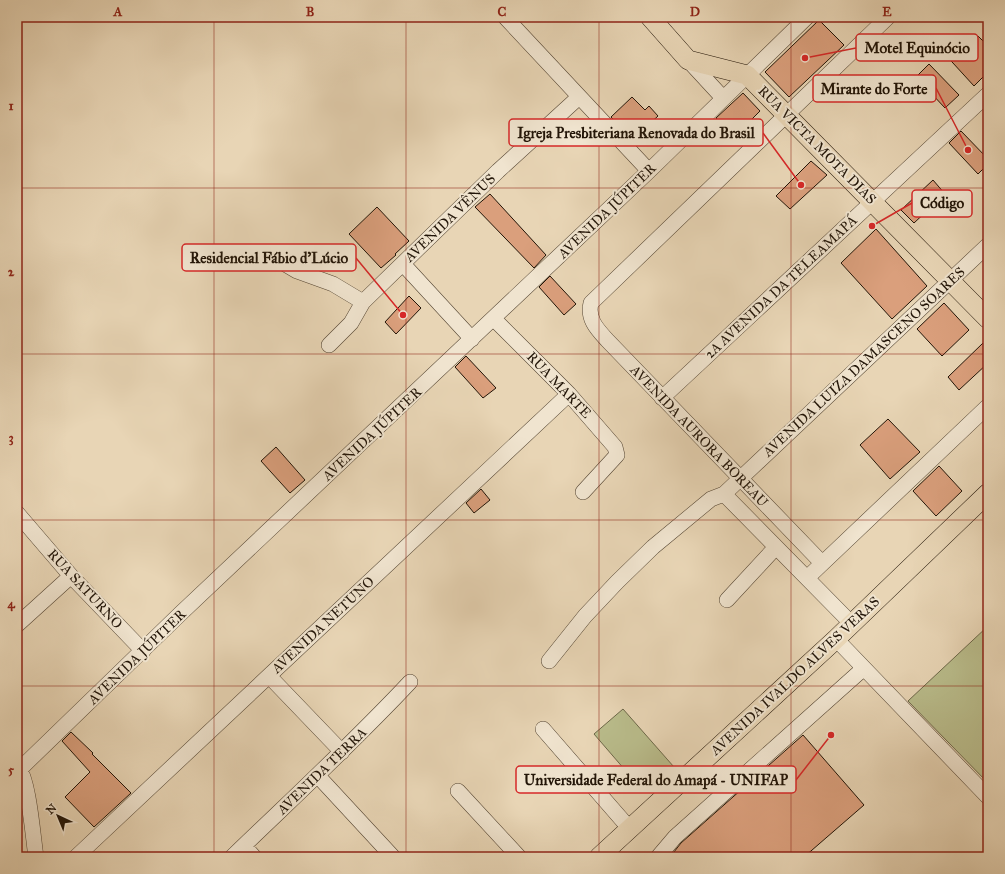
<svg xmlns="http://www.w3.org/2000/svg" width="1005" height="874" viewBox="0 0 1005 874" font-family="'IM FELL Great Primer',serif">
<style>
.grass{fill:#b9bc8b;stroke:#6d6849}
.building{fill:#da9f7c;stroke:#211407}
.lines{fill:none;stroke-linecap:round;stroke-linejoin:round}
.minor-casing{stroke:#534432;stroke-width:16}
.major-casing{stroke:#211407;stroke-width:20}
.minor{stroke:#f0e4cf;stroke-width:15}
.major{stroke:#e8d5b5;stroke-width:19}
.grid{fill:none;stroke:#8f2418;stroke-width:1;stroke-opacity:0.55}
.labels{text-anchor:middle;dominant-baseline:central;stroke-width:4;stroke-linejoin:round;paint-order:stroke}
.street-label{font-size:14px;fill:#211407;stroke:#f0e4cf}
.leader{fill:none;stroke:#d62828;stroke-width:1.5}
.callout-dot{fill:#d62828;stroke:#f0e4cf;stroke-width:1.5}
.callout{fill:#f0e4cf;stroke:#d62828;stroke-width:1.5}
.callout-label{font-size:15px;text-anchor:middle;font-weight:bold;fill:#211407}
.neatline{fill:none;stroke:#8f2418;stroke-width:1.5}
.grid-label{font-size:13px;text-anchor:middle;font-weight:bold;fill:#8f2418}
</style>
<rect width="100%" height="100%" fill="#e8d5b5"/>
<filter id="stains"><feTurbulence type="fractalNoise" baseFrequency=".005" numOctaves="4"/><feColorMatrix values="0 0 0 0 .2 0 0 0 0 .09 0 0 0 0 .02 0 0 0 .5 -.17"/></filter>
<radialGradient id="worn" r=".72"><stop offset=".6" stop-color="#630" stop-opacity="0"/><stop offset="1" stop-color="#630" stop-opacity=".3"/></radialGradient>
<!-- grass -->
<path class="grass" d="M988 626V783L908 701Z
M623 709 674 767 644 792 594 734Z"/>
<!-- building -->
<path class="building" d="M819 20 844 45 789 97 765 72Z
M978 36 988 46V72L974 86 942 51 956 38 966 48Z
M929 64 959 95 945 108 916 77Z
M743 93 760 111 746 125 753 132 740 145 716 118Z
M632 97 645 110 649 106 658 116 634 138 624 128 622 129 611 117Z
M961 131 988 159V164L978 174 949 143Z
M811 161 827 175 790 209 776 196Z
M933 180 945 194 914 223 901 210Z
M490 194 546 255 534 268 475 207Z
M377 207 409 241 395 254 396 255 381 268 349 234Z
M876 229 927 286 892 319 841 263Z
M550 276 576 304 564 315 539 287Z
M409 296 421 308 396 334 385 322Z
M944 303 969 330 942 356 917 329Z
M983 343 988 348V363L959 390 948 377Z
M466 356 496 388 483 398 455 367Z
M888 419 920 452 890 479 860 445Z
M276 447 305 480 290 493 261 461Z
M939 466 962 491 936 516 913 491Z
M481 489 490 500 474 513 466 503Z
M71 732 93 753 92 754 131 793 94 827 65 797 90 772 62 741Z
M803 735 864 805 804 857H670L681 843Z"/>
<g class="lines">
<!-- minor casing -->
<g class="minor-casing">
<path id="minor" d="M505 17 649 171
M688 60 723 98
M265 252 297 271 333 284 363 302
M403 264 472 339
M494 319 569 394 615 447 617 455 583 492
M329 345 351 323 363 302 498 171 579 97
M662 398 988 94
M724 494 852 624
M17 513 71 576 143 651
M822 563 607 340C597 329 587 319 591 303L888 17
M807 578 988 406
M727 600 776 547
M17 625 71 576
M836 639 988 797
M549 661 585 616 617 582 653 547 711 499 724 494 988 245
M269 676 342 752
M543 729 630 829
M17 765C29 778 33 838 36 857
M20 769 180 614 649 171 807 17
M318 776 393 857
M458 791 519 857
M244 846 254 857
M76 857 569 394
M232 857C292 799 353 743 410 682
M658 857 675 837 864 668"/>
</g>
<!-- major casing -->
<g class="major-casing">
<path id="major" d="M650 17 688 60 747 75 988 319
M599 857 836 639 988 493"/>
</g>
<!-- minor -->
<use href="#minor" class="minor"/>
<!-- major -->
<use href="#major" class="major"/>
</g>
<!-- grid -->
<path class="grid" d="M214 17V857M406 17V857M599 17V857M791 17V857M17 188H988M17 354H988M17 520H988M17 686H988"/>
<g class="labels">
<!-- street labels -->
<g class="street-label">
<text transform="translate(817 145) rotate(45)">RUA VICTA MOTA DIAS</text>
<text transform="translate(607 211) rotate(-44)">AVENIDA JÚPITER</text>
<text transform="translate(450 218) rotate(-44)">AVENIDA VÊNUS</text>
<text transform="translate(781 287) rotate(-43)">2A AVENIDA DA TELEAMAPÁ</text>
<text transform="translate(864 362) rotate(-43)">AVENIDA LUIZA DAMASCENO SOARES</text>
<text transform="translate(559 385) rotate(46)">RUA MARTE</text>
<text transform="translate(372 434) rotate(-43)">AVENIDA JÚPITER</text>
<text transform="translate(699 436) rotate(46)">AVENIDA AURORA BOREAU</text>
<text transform="translate(85 589) rotate(47)">RUA SATURNO</text>
<text transform="translate(323 625) rotate(-43)">AVENIDA NETUNO</text>
<text transform="translate(137 657) rotate(-44)">AVENIDA JÚPITER</text>
<text transform="translate(795 676) rotate(-43)">AVENIDA IVALDO ALVES VERAS</text>
<text transform="translate(322 771) rotate(-44)">AVENIDA TERRA</text>
</g>
</g>
<!-- callouts -->
<path class="leader" d="M805 58L856 48M968 150L936 88M801 185L763 133M872 226L912 203M403 315L356 258M831 735L796 780"/>
<g class="callout-dot">
<circle cx="805" cy="58" r="4"/>
<circle cx="968" cy="150" r="4"/>
<circle cx="801" cy="185" r="4"/>
<circle cx="872" cy="226" r="4"/>
<circle cx="403" cy="315" r="4"/>
<circle cx="831" cy="735" r="4"/>
</g>
<g class="callout">
<rect x="856" y="34" width="122" height="27" rx="4"/>
<rect x="813" y="75" width="123" height="27" rx="4"/>
<rect x="509" y="119" width="254" height="27" rx="4"/>
<rect x="912" y="190" width="60" height="27" rx="4"/>
<rect x="182" y="244" width="174" height="27" rx="4"/>
<rect x="516" y="766" width="280" height="27" rx="4"/>
</g>
<g class="callout-label">
<text x="917" y="53">Motel Equinócio</text>
<text x="874" y="94">Mirante do Forte</text>
<text x="636" y="138">Igreja Presbiteriana Renovada do Brasil</text>
<text x="942" y="208">Código</text>
<text x="269" y="263">Residencial Fábio d'Lúcio</text>
<text x="656" y="785">Universidade Federal do Amapá - UNIFAP</text>
</g>
<!-- margin -->
<rect width="1005" height="874" fill="none" stroke="#e8d5b5" stroke-width="44"/>
<!-- north arrow -->
<g transform="translate(58 816) rotate(316)" stroke="#f0e4cf" stroke-width="3" paint-order="stroke">
<path d="M0-3L7 15L0 10L-7 15Z" fill="#211407"/>
<text y="-6" font-size="11" font-weight="bold" text-anchor="middle" fill="#211407">N</text>
</g>
<rect x="22" y="22" width="961" height="830" class="neatline"/>
<g class="grid-label">
<text x="118" y="16">A</text>
<text x="310" y="16">B</text>
<text x="502" y="16">C</text>
<text x="695" y="16">D</text>
<text x="887" y="16">E</text>
<text x="11" y="110">1</text>
<text x="11" y="276">2</text>
<text x="11" y="442">3</text>
<text x="11" y="608">4</text>
<text x="11" y="774">5</text>
</g>
<rect width="100%" height="100%" filter="url(#stains)"/>
<rect width="100%" height="100%" fill="url(#worn)"/>
</svg>
